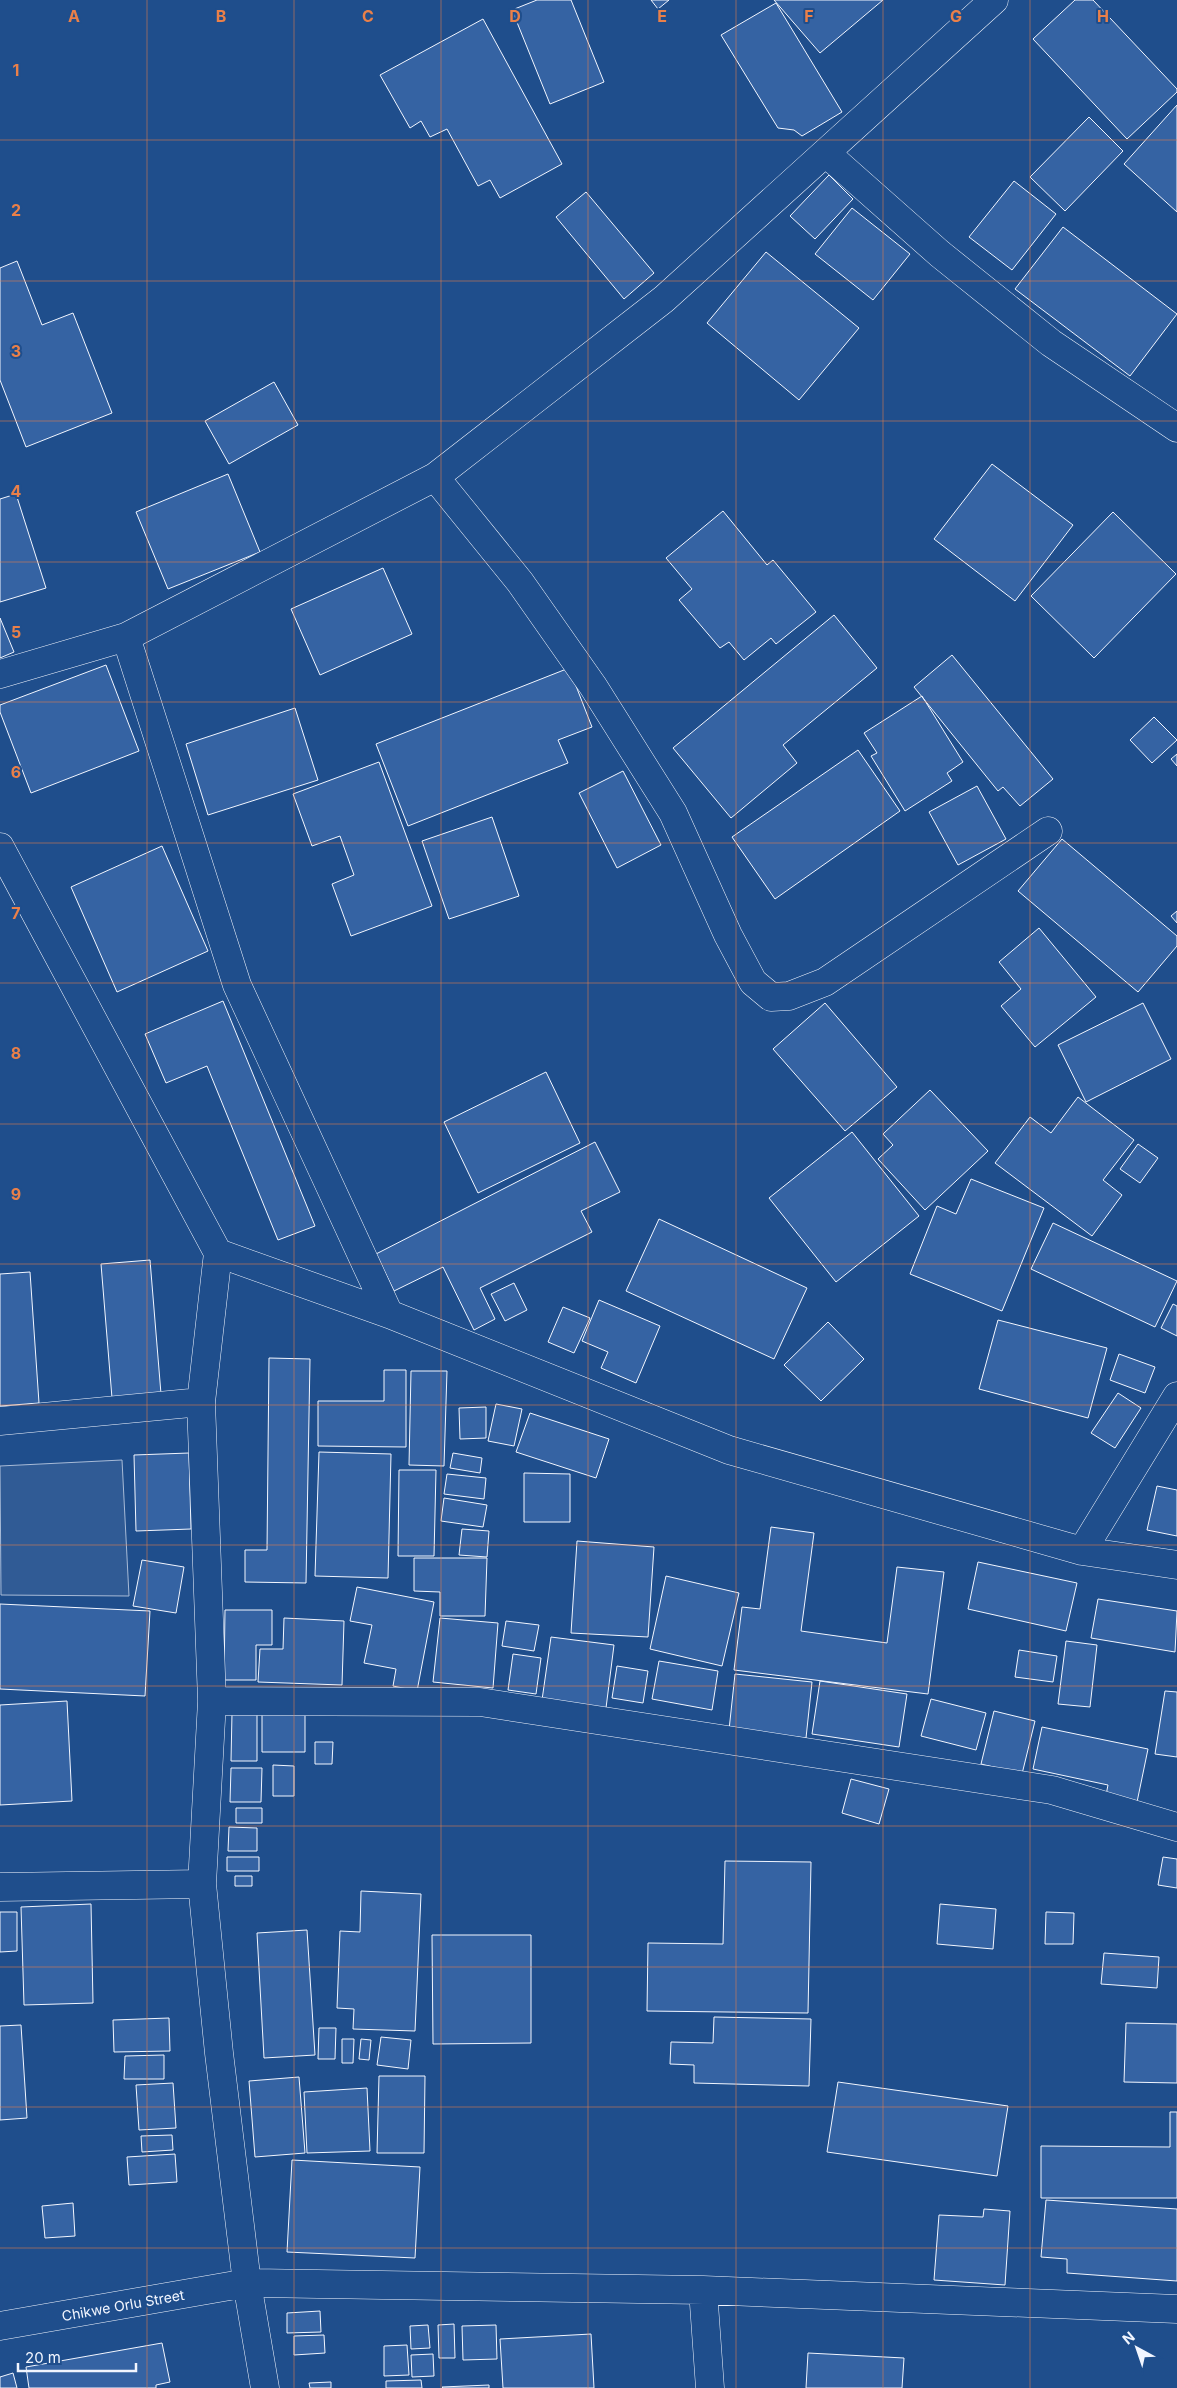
<svg xmlns="http://www.w3.org/2000/svg" width="1177" height="2388" viewBox="0 0 1177 2388" font-family="Inter,sans-serif">
<style>
.built{fill:#305b95;stroke:#a8bbd7}
.building{fill:#3563a3;stroke:#f2f6ff}
.lines{fill:none;stroke-linecap:round;stroke-linejoin:round}
.minor-casing{stroke:#f2f6ff;stroke-width:29}
.minor{stroke:#1f4e8c;stroke-width:28}
.grid{fill:none;stroke:#ea8049;stroke-width:1;stroke-opacity:0.55}
.labels{text-anchor:middle;dominant-baseline:central;stroke-width:4;stroke-linejoin:round;paint-order:stroke}
.street-label{font-size:14px;fill:#f2f6ff;stroke:#1f4e8c}
.grid-label{font-size:16px;text-anchor:middle;font-weight:bold;fill:#ea8049;stroke:#1f4e8c;stroke-width:4;stroke-linejoin:round;paint-order:stroke}
</style>
<rect width="100%" height="100%" fill="#1f4e8c"/>
<!-- built -->
<path class="built" d="M122 1460 129 1596 1 1595 0 1466Z"/>
<!-- building -->
<path class="building" d="M537 0H571L604 82 550 104 512 10Z
M651 0H669L658 9Z
M774 0H883L820 53Z
M1075 0H1093L1177 89V92L1127 139 1033 39Z
M776 3 842 112 802 136 794 130 778 128 721 35Z
M483 19 562 164 500 198 490 180 478 186 447 129 430 137 421 121 410 128 380 75Z
M1177 105V212L1124 164Z
M1089 117 1123 151 1065 211 1030 177Z
M829 175 853 199 815 239 790 216Z
M1014 181 1056 214 1012 270 969 237Z
M586 192 654 273 624 299 556 217Z
M852 208 910 254 873 300 815 254Z
M1063 227 1177 314 1130 376 1015 289Z
M766 252 859 328 799 400 707 323Z
M17 261 42 325 73 313 112 413 26 447 0 380V268Z
M274 382 298 425 229 464 205 421Z
M992 464 1073 525 1015 601 934 539Z
M228 474 260 552 168 589 136 512Z
M16 494 46 588 0 602V499Z
M723 511 767 565 773 560 816 612 776 644 771 638 744 660 729 642 720 648 679 600 692 589 666 558Z
M1113 512 1176 574 1094 658 1031 596Z
M383 568 412 634 320 675 291 609Z
M834 615 877 668 783 745 797 763 731 818 673 748Z
M0 618 14 652 0 658Z
M952 655 1053 779 1020 806 1003 787 998 791 914 687Z
M106 665 139 751 31 793 0 712V705Z
M569 668 592 727 558 740 568 763 408 826 376 744Z
M922 696 963 762 947 773 952 781 905 811 871 756 877 753 864 733Z
M295 708 318 780 208 815 186 744Z
M1154 717 1177 740 1152 763 1130 740Z
M858 750 900 811 775 899 732 837Z
M1177 754V766L1171 759Z
M379 762 432 906 351 936 332 884 354 875 340 836 312 846 293 794Z
M623 771 661 845 617 868 579 793Z
M977 786 1006 839 958 865 929 812Z
M492 817 519 896 449 919 422 841Z
M1062 839 1177 936V946L1138 992 1018 891Z
M162 846 208 951 117 992 71 887Z
M1177 911V923L1171 916Z
M1039 928 1096 997 1035 1047 1001 1006 1021 989 999 962Z
M223 1001 315 1226 278 1240 207 1066 166 1083 145 1034Z
M825 1003 897 1087 845 1131 773 1049Z
M1143 1003 1171 1059 1086 1102 1058 1045Z
M546 1072 580 1143 478 1193 444 1122Z
M930 1090 988 1151 925 1210 878 1159 893 1145 883 1134Z
M1078 1097 1134 1140 1103 1180 1122 1195 1092 1236 995 1163 1030 1117 1051 1133Z
M852 1132 919 1216 836 1282 769 1198Z
M595 1142 620 1192 581 1211 592 1232 480 1288 495 1319 474 1330 443 1267 394 1291 376 1254Z
M1138 1144 1158 1158 1140 1183 1120 1169Z
M971 1179 1044 1208 1002 1311 910 1274 937 1206 956 1214Z
M659 1219 807 1288 774 1359 626 1291Z
M1053 1223 1177 1281 1155 1327 1031 1269Z
M150 1260 161 1394 112 1398 101 1264Z
M30 1272 39 1403 0 1406V1274Z
M514 1283 527 1310 505 1321 491 1294Z
M599 1300 660 1326 636 1383 601 1368 608 1352 582 1341Z
M1173 1304 1177 1306V1336L1161 1328Z
M563 1307 590 1318 574 1353 548 1342Z
M998 1320 1107 1348 1088 1418 979 1389Z
M828 1322 864 1359 821 1401 784 1365Z
M1119 1354 1155 1367 1145 1393 1110 1380Z
M269 1358 310 1359 306 1583 245 1582V1550H267Z
M384 1370H406V1447L318 1446V1401H384Z
M411 1371H447L444 1466 409 1465Z
M1118 1393 1141 1408 1115 1448 1091 1433Z
M496 1404 522 1409 514 1446 488 1441Z
M486 1407V1438L460 1439 459 1408Z
M530 1413 609 1439 596 1478 516 1452Z
M319 1452 391 1454 388 1578 315 1576Z
M189 1453 191 1529 136 1531 134 1455Z
M453 1453 482 1458 480 1473 450 1468Z
M399 1470H436L434 1556H398Z
M524 1473 570 1474V1522H524Z
M447 1474 486 1478 484 1499 444 1494Z
M1157 1486 1177 1490V1536L1147 1530Z
M444 1498 487 1505 483 1527 441 1521Z
M771 1527 814 1533 801 1631 887 1643 897 1567 944 1572 928 1694 734 1670 742 1607 760 1609Z
M462 1529 489 1531 487 1557 459 1555Z
M577 1541 654 1547 648 1637 571 1633Z
M414 1558H487L485 1616H440V1592L414 1591Z
M142 1560 184 1567 176 1613 133 1606Z
M978 1562 1077 1583 1066 1631 968 1609Z
M666 1576 739 1593 722 1666 650 1649Z
M357 1587 434 1602 417 1691 393 1686 396 1669 364 1663 372 1625 350 1621Z
M1098 1599 1177 1611 1175 1652 1091 1638Z
M0 1604 150 1611 145 1696 0 1689Z
M225 1610H272V1645H256V1680H224Z
M284 1618 344 1621 342 1685 258 1682 260 1649H283Z
M440 1618 498 1623 493 1688 433 1682Z
M506 1621 539 1625 534 1651 502 1646Z
M551 1637 614 1645 606 1708 542 1700Z
M1066 1641 1097 1645 1090 1707 1058 1704Z
M1019 1650 1057 1656 1053 1682 1015 1677Z
M513 1654 541 1658 536 1694 508 1690Z
M659 1661 718 1671 712 1710 652 1699Z
M617 1666 648 1671 643 1703 612 1698Z
M735 1674 812 1682 806 1738 729 1730Z
M820 1681 907 1694 899 1747 812 1734Z
M1165 1691 1177 1692V1757L1155 1754Z
M931 1699 986 1713 976 1750 921 1736Z
M67 1701 72 1801 0 1805V1705Z
M262 1711H305V1752H262Z
M994 1711 1035 1721 1022 1774 981 1764Z
M232 1713H257V1761H231Z
M1042 1727 1148 1749 1136 1807 1105 1800 1108 1785 1033 1769Z
M315 1742H333L332 1764H315Z
M273 1765 294 1766V1796H273Z
M231 1768H262L261 1802H230Z
M851 1779 889 1789 879 1824 842 1813Z
M236 1808H262V1823H236Z
M229 1827 257 1828V1851H228Z
M227 1857H259V1871H227Z
M1163 1857 1177 1859V1888L1158 1885Z
M725 1861 811 1862 808 2013 647 2011 648 1943 723 1944Z
M235 1876H252V1886H235Z
M361 1891 421 1894 415 2031 353 2029 354 2009 337 2008 340 1931 360 1932Z
M91 1904 93 2003 24 2005 21 1907Z
M940 1904 996 1909 993 1949 937 1944Z
M0 1912H17V1951L0 1952Z
M1046 1912 1074 1913 1073 1944H1045Z
M307 1930 315 2055 264 2058 257 1933Z
M432 1935H531V2043L433 2044Z
M1104 1953 1159 1957 1157 1988 1101 1984Z
M714 2017 811 2019 809 2086 694 2083V2065L670 2064 671 2042 713 2043Z
M169 2018 170 2051 114 2052 113 2020Z
M1126 2023 1177 2024V2083L1124 2082Z
M21 2025 27 2118 0 2120V2026Z
M319 2028H336L335 2059H318Z
M381 2037 411 2040 408 2069 377 2065Z
M342 2039H354L353 2063H342Z
M361 2039 371 2040 369 2060 359 2059Z
M164 2055V2079H124L125 2056Z
M379 2076H425L424 2153H377Z
M299 2077 305 2153 255 2157 249 2081Z
M838 2082 1008 2106 997 2176 827 2152Z
M173 2083 176 2128 139 2130 136 2085Z
M367 2088 370 2151 307 2153 304 2092Z
M1170 2112H1177V2198H1041V2146L1170 2147Z
M172 2135 173 2150 142 2152 141 2136Z
M175 2154 177 2182 129 2185 127 2157Z
M292 2160 420 2167 415 2258 287 2252Z
M1046 2200 1177 2209V2281L1067 2273V2259L1041 2257Z
M73 2203 75 2236 45 2238 42 2206Z
M984 2209 1010 2211 1005 2285 934 2280 939 2215 983 2217Z
M320 2311 321 2332 287 2333V2313Z
M454 2324 455 2358H439L438 2325Z
M428 2325 430 2348 411 2349 410 2326Z
M496 2325 497 2359 463 2360 462 2326Z
M591 2334 594 2388H503L500 2339Z
M324 2335 325 2353 294 2355V2336Z
M162 2343 170 2382 156 2385V2388H29L26 2367Z
M407 2345 409 2375 384 2376V2346Z
M808 2353 904 2358 902 2388H806Z
M433 2354 434 2376 412 2377 411 2355Z
M13 2373 17 2388H0V2377Z
M421 2380 422 2388H386V2381Z
M331 2382V2388H310L309 2383Z
M489 2385V2388H443L442 2387Z"/>
<g class="lines">
<!-- minor casing -->
<g class="minor-casing">
<path id="minor" d="M827 154 940 254 1051 343 1177 428
M435 477 520 582 593 686 673 813 728 935 753 982 771 997 789 996 825 982 1048 831
M126 637 237 985 389 1314
M0 674 126 637 435 477 664 299 994 0
M0 847 218 1253 201 1402 212 1701 202 1884 219 2053 247 2283 265 2388
M218 1253 389 1314 729 1450 1082 1551 1177 1565
M0 1421 201 1402
M1082 1551 1177 1396
M212 1701 480 1702 1052 1790 1177 1827
M0 1887 202 1884
M703 2290 710 2388
M0 2326 247 2283 703 2290 1177 2309"/>
</g>
<!-- minor -->
<use href="#minor" class="minor"/>
</g>
<!-- grid -->
<path class="grid" d="M147 0V2388M294 0V2388M441 0V2388M588 0V2388M736 0V2388M883 0V2388M1030 0V2388M0 140H1177M0 281H1177M0 421H1177M0 562H1177M0 702H1177M0 843H1177M0 983H1177M0 1124H1177M0 1264H1177M0 1405H1177M0 1545H1177M0 1686H1177M0 1826H1177M0 1967H1177M0 2107H1177M0 2248H1177"/>
<g class="labels">
<!-- street labels -->
<g class="street-label">
<text transform="translate(123 2305) rotate(-10)">Chikwe Orlu Street</text>
</g>
</g>
<g class="grid-label">
<text x="74" y="22">A</text>
<text x="221" y="22">B</text>
<text x="368" y="22">C</text>
<text x="515" y="22">D</text>
<text x="662" y="22">E</text>
<text x="809" y="22">F</text>
<text x="956" y="22">G</text>
<text x="1103" y="22">H</text>
<text x="16" y="76">1</text>
<text x="16" y="216">2</text>
<text x="16" y="357">3</text>
<text x="16" y="497">4</text>
<text x="16" y="638">5</text>
<text x="16" y="778">6</text>
<text x="16" y="919">7</text>
<text x="16" y="1059">8</text>
<text x="16" y="1200">9</text>
</g>
<!-- north arrow -->
<g transform="translate(1137 2348) rotate(320)" stroke="#1f4e8c" stroke-width="4" paint-order="stroke">
<path d="M0-4L9 19L0 12L-9 19Z" fill="#f2f6ff"/>
<text y="-8" font-size="14" font-weight="bold" text-anchor="middle" fill="#f2f6ff">N</text>
</g>
<!-- scale -->
<path d="M18 2363v8h118v-8" fill="none" stroke="#f2f6ff" stroke-width="2.5"/>
<text x="25" y="2363" font-size="15" fill="#f2f6ff" stroke="#1f4e8c" stroke-width="4" paint-order="stroke">20 m</text>
</svg>
